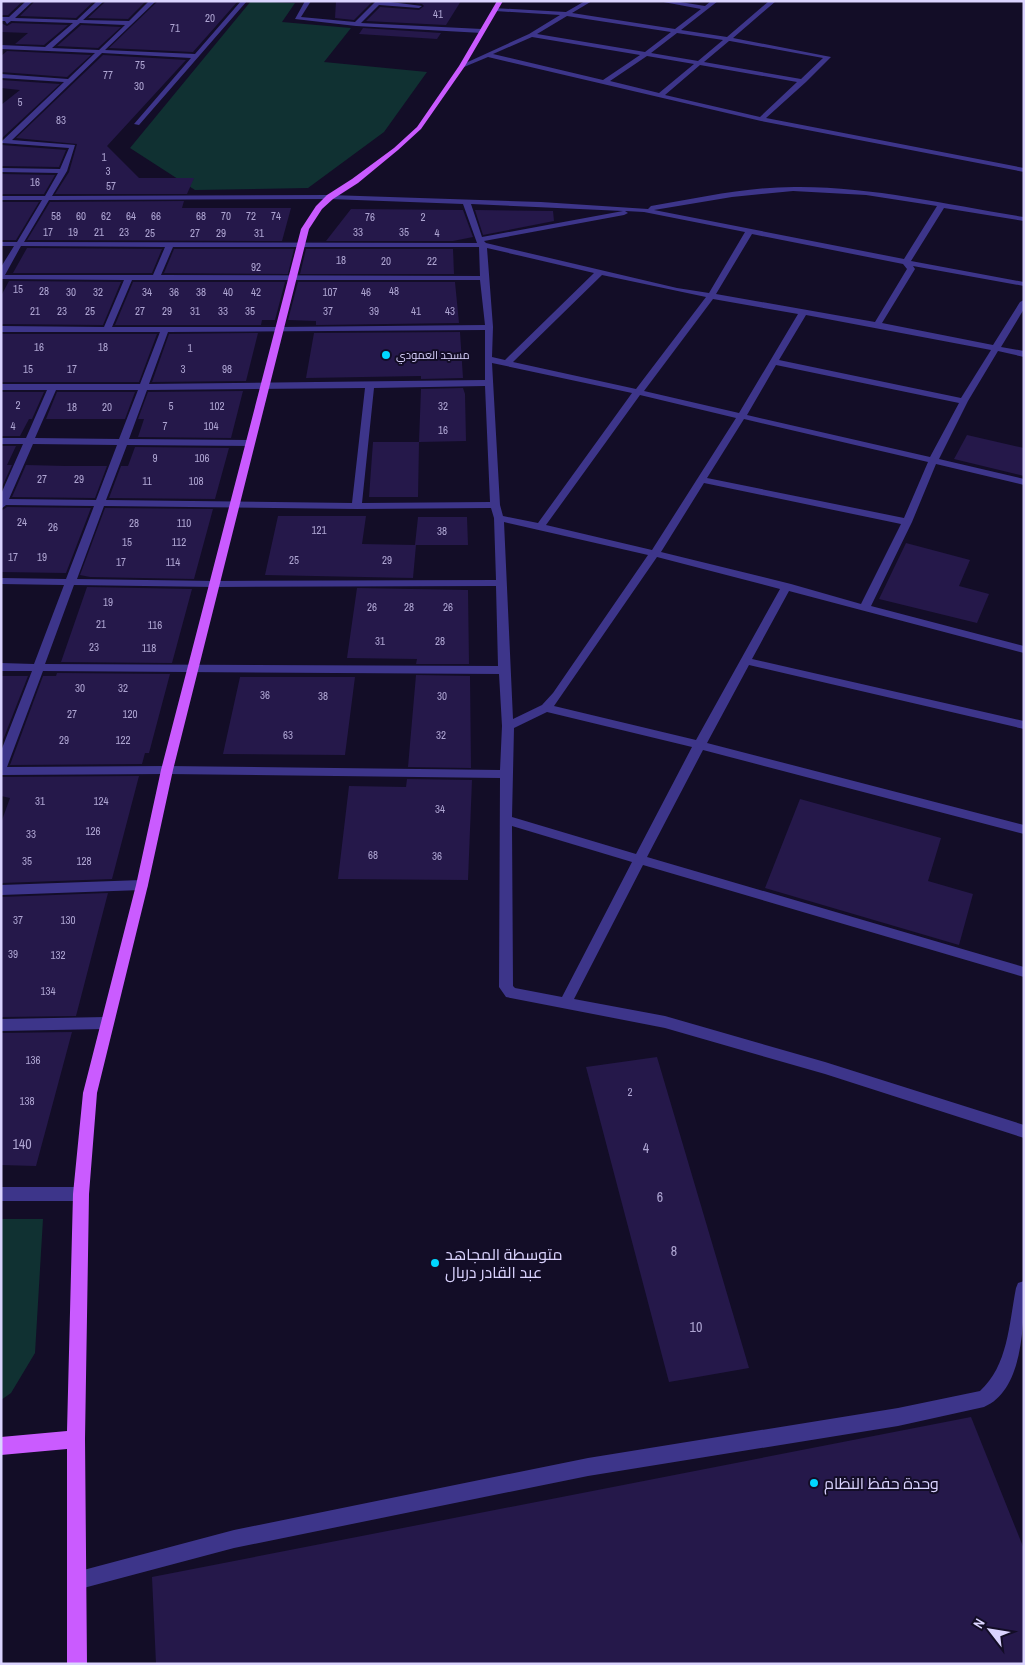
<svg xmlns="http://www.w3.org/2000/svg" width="1025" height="1665" viewBox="0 0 1025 1665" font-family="'Archivo Narrow',Cairo,sans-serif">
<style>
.green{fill:#103132}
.building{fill:#25184a}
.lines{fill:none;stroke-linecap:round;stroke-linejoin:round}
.minor{fill:#3d358a;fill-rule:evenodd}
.major{fill:#ca5bff;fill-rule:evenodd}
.poi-dot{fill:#00d7ff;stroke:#130d27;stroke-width:2}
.labels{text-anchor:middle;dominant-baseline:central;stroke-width:4;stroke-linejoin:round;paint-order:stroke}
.number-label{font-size:11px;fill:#aea5d2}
.far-poi-label{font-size:11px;fill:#dbd4ff;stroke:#130d27;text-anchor:start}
.near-number-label{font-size:14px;fill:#aea5d2}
.near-poi-label{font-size:16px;fill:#dbd4ff;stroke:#130d27;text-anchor:start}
</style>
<rect width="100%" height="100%" fill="#130d27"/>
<!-- green -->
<path class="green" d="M251 1 295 3 282 22 351 28 324 62 427 72 384 132 308 188 195 190 130 148Z
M1 1219H43L35 1353 11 1393 1 1400Z"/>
<!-- building -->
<path class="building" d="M1 1H23L8 15H1Z
M35 1H94L76 18 20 16Z
M106 1H146L128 19 88 18Z
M158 1H238L193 52 109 48Z
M336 1H373L354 20 335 18Z
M400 1H461L446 25 366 21 380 7 419 10 424 6 422 4Z
M1 23 7 26 12 23 68 25 44 45 15 44 28 33 1 32Z
M81 25 121 27 98 48 57 46Z
M363 28 441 33 437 39 359 34Z
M7 51 91 55 67 77 1 72V56Z
M103 55 186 60 107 146 139 178H194L187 194H55L69 172 77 144 16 138Z
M1 80 60 84 1 139V105L20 90 1 88Z
M1 145H2L66 150 59 167 1 166Z
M1 174 55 175 44 194H1Z
M184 201 182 208H291L282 241 27 240 50 202Z
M1 202H39L16 240H1Z
M351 209 463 210 473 237 453 241H326Z
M475 210 553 211 554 221 483 235Z
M27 248 162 249 152 273H13Z
M174 249H294L288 274 164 273Z
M306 249H453L454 274H300Z
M9 281 121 282 103 325 1 324V296Z
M133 282H285L275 320H262L261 325H115Z
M298 282H455L459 323 316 325V321L288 320Z
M460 332 463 378 421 379V376L306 378 314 333Z
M258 333 246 381 152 382 169 334Z
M1 334H157L139 382H1Z
M463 388 465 394 466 441 419 442 418 497H369L373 442H419L421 389Z
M243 391 231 438 138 437 144 419H138L148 392Z
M1 392H44L32 419H29L20 436H1Z
M57 392H135L125 419H46Z
M967 435 1024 448V476L954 459Z
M1 446H16L7 465H12L1 489Z
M135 447 229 448 215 499 109 498 121 466H128Z
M26 465 66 466H107L95 498 12 497Z
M7 507 91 508 66 573 1 572V511Z
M105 508 213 509 194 579 90 577 80 575Z
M278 516H366L362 544 415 545 418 517H467L468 545H416L413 578 265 575Z
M906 543 970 560 959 586 989 594 977 623 879 599Z
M87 587 192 589 172 663 61 662Z
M357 588 468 590 469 664H416L417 659 347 658Z
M57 673 170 674 149 753H145L142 764 10 765 43 676H56Z
M416 675 470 676 471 768 408 767Z
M1 676H28L1 745Z
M240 677H355L345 755 223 754Z
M139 776 112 879 1 883V823L10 798 1 796V777Z
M407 779 472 780 468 880 338 879 349 786 406 787Z
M800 799 941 838 928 881 973 894 959 945 765 888Z
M108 893 76 1016 1 1017V897Z
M72 1032 36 1166 1 1165V1033Z
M657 1057 749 1368 669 1382 586 1067Z
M971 1417 1024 1549V1664H156L152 1577Z"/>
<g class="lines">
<!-- minor -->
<path class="minor" d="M26 1H33L15 18 77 20 97 1H104L83 20 129 21 149 1H156L105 50 195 54 241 1H247L139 125 134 124 191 58 102 53 12 140 75 145 67 171 52 196 330 195 541 202 648 209 651 206C698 198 746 187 794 187 871 186 948 205 1024 217V221L944 208 911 261 1024 282V286L913 266 915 269 882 323 993 345 1020 302 1024 300V309L1001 347 1024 351V357L998 351 968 401 939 459 1024 479V485L936 464 912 522 871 606 1024 646V653L789 591 752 659 1024 721V729L749 665 707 743 1024 825V834L703 750 647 857 1024 967V977L643 865 574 999 665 1016 825 1062 1024 1125V1138L825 1074 665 1028 506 997 499 987 500 778 167 774 1 775V751L32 671H1V663L34 664 64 585 1 584V578L66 579 94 506 6 505 1 509V494L23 444H1V438H26L47 390H1V384H140L160 332H1V326L104 327 124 280 1 279V267L14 246H1V242H17L42 200H1V196H45L58 173 1 172V168L60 169 69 148 2 143V141L64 82 1 78V74L68 79 95 53 1 49V45L45 47 73 23 11 21 7 24 5 21H1V17H9ZM80 23 125 25 99 50 52 48ZM793 191 866 195 937 206 904 259 654 210 732 197ZM330 199 463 204 477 243 24 242 49 200ZM471 204 623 211 482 237ZM625 211 644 212 745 232 709 293 677 288 486 243 484 241 624 215 628 213ZM752 234 903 264 907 269 875 322 716 294ZM21 246 165 247 153 275H5ZM173 247H479L480 276 161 275ZM487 248 594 273 505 360 492 357 493 327ZM602 275 706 297 636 389 513 362ZM132 280H480L485 325 279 327H112ZM713 299 798 314 739 413 644 391ZM806 315 991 350 961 398 779 360ZM485 330V380L149 384 168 332ZM492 363 632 393 538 523 503 516 500 505ZM776 365 959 403 930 457 747 415ZM485 386 490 502 362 503 374 388ZM365 388 352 503 106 500 127 445 250 446 255 443 250 440 129 439 147 390ZM56 390H138L119 439 35 438ZM640 395 736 418 652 550 546 525ZM744 419 928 462 904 518 707 478ZM33 444 117 445 96 500 9 499ZM704 483 901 524 861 604 791 584 661 552ZM104 506 357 509 491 508 494 518 496 580 215 581 77 579ZM504 522 648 555 553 693 542 705 513 719ZM657 557 780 589 696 740 554 706ZM74 585 215 587 496 586 498 666 45 664ZM43 671 499 674 502 726 500 770 167 766 7 767ZM547 712 692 747 636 854 512 817 514 728ZM512 826 632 862 562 997 515 988 513 986Z
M305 1H311L301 17 355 22 376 1H383L422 6 419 8 379 5 361 23 482 29 485 31 482 33 356 26 295 19Z
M585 1H592L572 13 675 29 701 9 658 1H674L705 6 711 1H718L681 30 727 37 769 1H776L733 38 831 57 806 82 766 118 1024 168V172L761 121 488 57 464 67 459 66 529 34 560 15 495 11 493 8 566 12ZM567 16 671 32 645 52 537 34ZM677 33 723 40 698 61 651 53ZM532 37 640 55 603 80 493 54ZM729 41H730L823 58 801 79 704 62ZM647 56 694 64 659 93 610 81ZM700 65 797 82 760 117 665 95Z
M142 880 147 882 148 885 147 888 142 890 1 895V885Z
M106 1017 111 1019 113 1023 111 1027 106 1029 1 1031V1019Z
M1 1187H81L86 1189 89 1194 86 1199 81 1201H1Z
M1024 1281C1024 1318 1025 1390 984 1407L898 1426 588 1476 234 1548 76 1590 69 1588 67 1581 69 1574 76 1572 234 1530 588 1458 898 1408 980 1391C1008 1366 1009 1324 1016 1288L1018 1283Z"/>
<!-- major -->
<path class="major" d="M497 1H503L465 66 421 129 398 150 358 183 333 199 322 209 309 229 173 770 148 885 97 1093 89 1194 85 1439 87 1664H67V1449L1 1455V1437L67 1431 73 1194 83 1093 136 885 161 770 301 229 316 206 327 195 352 179 394 148 417 127 459 66Z"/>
</g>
<!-- markers -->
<g class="poi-dot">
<circle cx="386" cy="355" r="5"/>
<circle cx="435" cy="1263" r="5"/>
<circle cx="814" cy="1483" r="5"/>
</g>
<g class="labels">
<!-- number labels -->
<g class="number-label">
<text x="438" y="14">41</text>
<text x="210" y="18">20</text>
<text x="175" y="28">71</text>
<text x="140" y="65">75</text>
<text x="108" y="75">77</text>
<text x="139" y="86">30</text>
<text x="20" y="102">5</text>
<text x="61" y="120">83</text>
<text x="104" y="157">1</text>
<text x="108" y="171">3</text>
<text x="35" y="182">16</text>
<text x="111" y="186">57</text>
<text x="56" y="216">58</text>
<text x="81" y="216">60</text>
<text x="106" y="216">62</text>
<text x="131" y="216">64</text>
<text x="156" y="216">66</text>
<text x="201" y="216">68</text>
<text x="226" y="216">70</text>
<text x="251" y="216">72</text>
<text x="276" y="216">74</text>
<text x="370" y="217">76</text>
<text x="423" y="217">2</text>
<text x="48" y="232">17</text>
<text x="73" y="232">19</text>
<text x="99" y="232">21</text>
<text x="124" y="232">23</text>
<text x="358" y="232">33</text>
<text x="404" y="232">35</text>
<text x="150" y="233">25</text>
<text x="195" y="233">27</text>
<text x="221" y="233">29</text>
<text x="259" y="233">31</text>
<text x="437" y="233">4</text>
<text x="341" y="260">18</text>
<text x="386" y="261">20</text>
<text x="432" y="261">22</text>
<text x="256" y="267">92</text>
<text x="18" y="289">15</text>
<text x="44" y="291">28</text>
<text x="394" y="291">48</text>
<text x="71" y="292">30</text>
<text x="98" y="292">32</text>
<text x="147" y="292">34</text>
<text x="174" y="292">36</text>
<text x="201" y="292">38</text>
<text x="228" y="292">40</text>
<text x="256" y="292">42</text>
<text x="330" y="292">107</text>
<text x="366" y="292">46</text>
<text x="35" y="311">21</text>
<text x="62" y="311">23</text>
<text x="90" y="311">25</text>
<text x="140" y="311">27</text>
<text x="167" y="311">29</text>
<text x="195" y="311">31</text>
<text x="223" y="311">33</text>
<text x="250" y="311">35</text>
<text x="328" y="311">37</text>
<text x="374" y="311">39</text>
<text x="416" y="311">41</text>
<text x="450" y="311">43</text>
<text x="39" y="347">16</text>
<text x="103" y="347">18</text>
<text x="190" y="348">1</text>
<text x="28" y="369">15</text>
<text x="72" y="369">17</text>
<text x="183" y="369">3</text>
<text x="227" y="369">98</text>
<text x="18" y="405">2</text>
<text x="171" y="406">5</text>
<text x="217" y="406">102</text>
<text x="443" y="406">32</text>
<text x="72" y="407">18</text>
<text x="107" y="407">20</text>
<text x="13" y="426">4</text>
<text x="165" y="426">7</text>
<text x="211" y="426">104</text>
<text x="443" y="430">16</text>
<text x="155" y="458">9</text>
<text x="202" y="458">106</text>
<text x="42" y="479">27</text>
<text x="79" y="479">29</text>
<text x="147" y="481">11</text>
<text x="196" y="481">108</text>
<text x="22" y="522">24</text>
<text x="134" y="523">28</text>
<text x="184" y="523">110</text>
<text x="53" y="527">26</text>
<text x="319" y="530">121</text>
<text x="442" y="531">38</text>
<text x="127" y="542">15</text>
<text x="179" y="542">112</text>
<text x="13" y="557">17</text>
<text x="42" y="557">19</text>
<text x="294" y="560">25</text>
<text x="387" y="560">29</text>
<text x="121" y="562">17</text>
<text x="173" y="562">114</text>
<text x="108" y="602">19</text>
<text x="372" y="607">26</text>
<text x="409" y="607">28</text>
<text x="448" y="607">26</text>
<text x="101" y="624">21</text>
<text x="155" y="625">116</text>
<text x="380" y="641">31</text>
<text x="440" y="641">28</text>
<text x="94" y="647">23</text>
<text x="149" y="648">118</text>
<text x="80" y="688">30</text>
<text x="123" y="688">32</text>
<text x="265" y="695">36</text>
<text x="323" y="696">38</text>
<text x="442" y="696">30</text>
<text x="72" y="714">27</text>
<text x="130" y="714">120</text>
<text x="288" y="735">63</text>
<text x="441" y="735">32</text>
<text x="64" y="740">29</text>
<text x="123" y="740">122</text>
<text x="40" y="801">31</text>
<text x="101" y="801">124</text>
<text x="440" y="809">34</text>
<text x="93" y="831">126</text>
<text x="31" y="834">33</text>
<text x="373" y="855">68</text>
<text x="437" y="856">36</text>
<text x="27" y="861">35</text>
<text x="84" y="861">128</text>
<text x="18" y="920">37</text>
<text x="68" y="920">130</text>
<text x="13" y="954">39</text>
<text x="58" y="955">132</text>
<text x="48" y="991">134</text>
<text x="33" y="1060">136</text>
<text x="630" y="1092">2</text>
<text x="27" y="1101">138</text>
</g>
<!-- far-poi labels -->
<g class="far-poi-label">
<text x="396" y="355">مسجد العمودي</text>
</g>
<!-- near-number labels -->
<g class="near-number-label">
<text x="22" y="1144">140</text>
<text x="646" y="1148">4</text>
<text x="660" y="1197">6</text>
<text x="674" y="1251">8</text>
<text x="696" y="1327">10</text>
</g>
<!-- near-poi labels -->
<g class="near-poi-label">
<text x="445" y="1254">متوسطة المجاهد<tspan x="445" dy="18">عبد القادر دربال</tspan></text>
<text x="824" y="1483">وحدة حفظ النظام</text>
</g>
</g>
<!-- border -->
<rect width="1025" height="1665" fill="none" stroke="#dbd4ff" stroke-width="5"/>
<!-- north arrow -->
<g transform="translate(990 1630) rotate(301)" stroke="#130d27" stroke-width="4" paint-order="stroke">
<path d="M0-4L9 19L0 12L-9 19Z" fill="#dbd4ff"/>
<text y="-8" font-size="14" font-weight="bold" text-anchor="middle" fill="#dbd4ff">N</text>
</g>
</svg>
